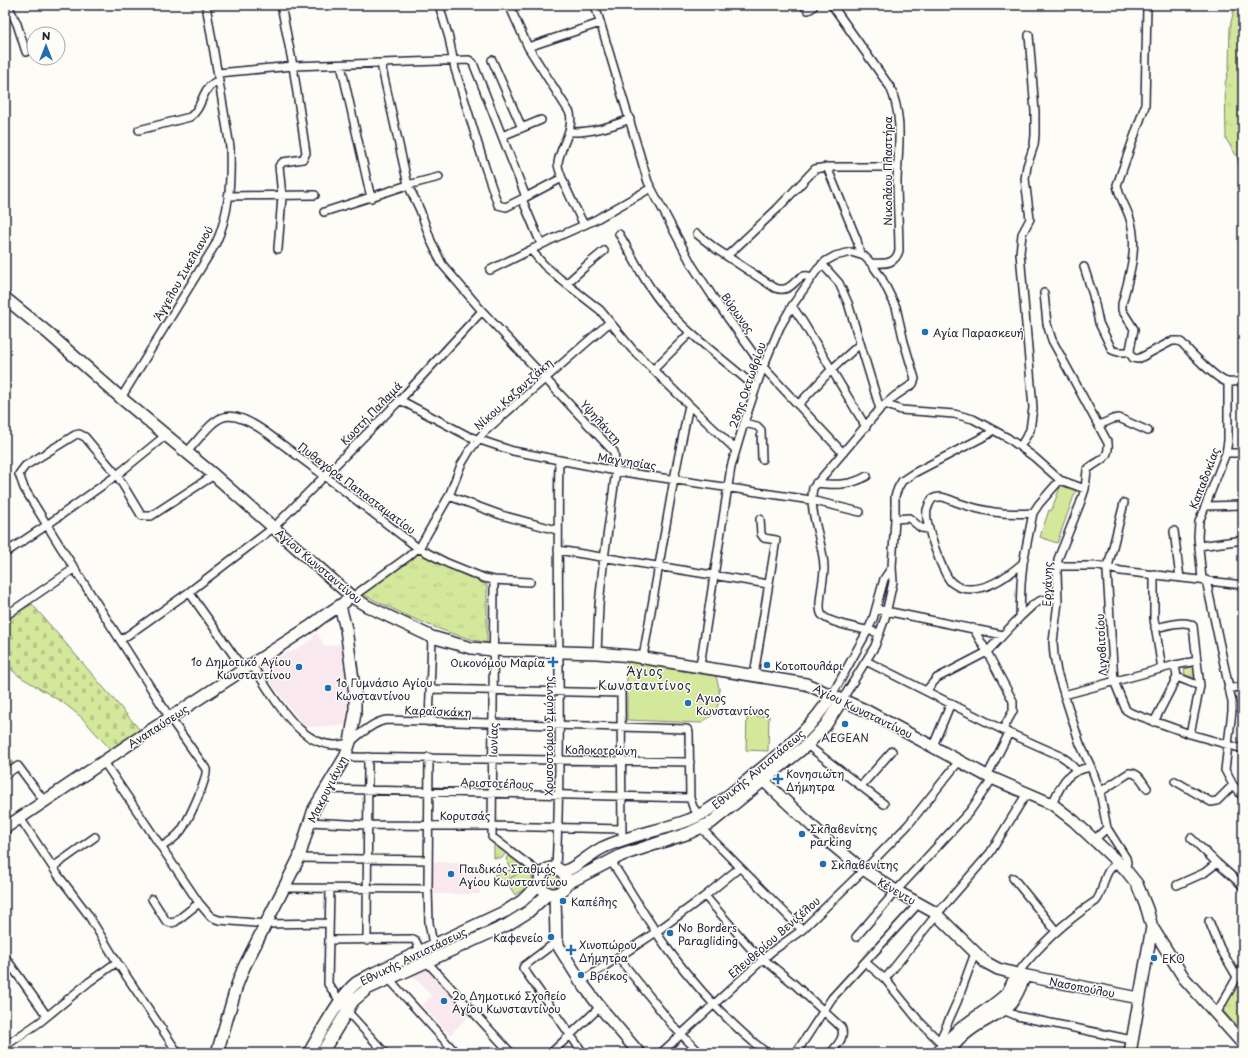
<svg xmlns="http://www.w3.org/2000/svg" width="1248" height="1058" viewBox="0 0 1248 1058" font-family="'Playpen Sans',sans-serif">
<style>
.built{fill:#f9e9ef}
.grass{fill:url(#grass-tufts);stroke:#7b856c}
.cemetery{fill:url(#cemetery-stones);stroke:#7b856c}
.park{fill:#d4e89c;stroke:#7b856c}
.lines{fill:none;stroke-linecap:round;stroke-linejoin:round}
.street-casing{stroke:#22223b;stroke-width:10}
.secondary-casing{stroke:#22223b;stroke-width:14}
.street{stroke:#fdfcf7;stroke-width:7}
.secondary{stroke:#fdfcf7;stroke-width:11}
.poi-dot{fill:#1f6fb2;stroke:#fdfcf7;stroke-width:1.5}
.labels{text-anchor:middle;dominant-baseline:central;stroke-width:3;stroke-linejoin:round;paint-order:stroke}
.street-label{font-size:11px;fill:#22223b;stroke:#fdfcf7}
.poi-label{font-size:11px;fill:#22223b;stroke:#fdfcf7;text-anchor:start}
.neighbourhood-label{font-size:12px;letter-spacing:1px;fill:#22223b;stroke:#fdfcf7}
</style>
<defs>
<pattern id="grass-tufts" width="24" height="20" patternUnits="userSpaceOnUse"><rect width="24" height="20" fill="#d4e89c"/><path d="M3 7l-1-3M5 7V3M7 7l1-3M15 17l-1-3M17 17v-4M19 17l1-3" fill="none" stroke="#b6c787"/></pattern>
<pattern id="cemetery-stones" width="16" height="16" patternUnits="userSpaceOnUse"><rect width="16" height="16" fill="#d4e89c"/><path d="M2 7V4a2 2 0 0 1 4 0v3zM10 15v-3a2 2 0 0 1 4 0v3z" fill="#b6c787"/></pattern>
</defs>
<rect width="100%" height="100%" fill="#fdfcf7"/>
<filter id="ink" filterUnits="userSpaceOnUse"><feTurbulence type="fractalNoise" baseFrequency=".025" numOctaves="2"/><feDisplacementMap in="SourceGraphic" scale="8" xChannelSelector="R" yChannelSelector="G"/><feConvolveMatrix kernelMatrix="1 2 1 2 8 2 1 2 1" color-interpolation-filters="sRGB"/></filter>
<g filter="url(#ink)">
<!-- built -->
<path class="built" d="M317 633 325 646 342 644 345 677 349 691 346 725 311 727 306 726 302 724 261 669 289 651 290 653 313 639 312 637Z
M432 862H465L480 872V894H433Z
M429 967 472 1013 450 1035 422 1005 431 996 423 986 410 975Z"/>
<!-- grass -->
<path class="grass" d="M1235 5H1243V184L1237 157 1226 139 1225 84 1229 68 1230 27Z
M418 553 464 575 487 585V643C440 633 403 614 360 593Z
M1196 666V679L1185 675 1184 669Z
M494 845 506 853 502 858H494Z
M508 855 525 867V868L510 867 506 859Z
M507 870 520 872 506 881 505 880 503 882 501 879 498 881 494 875 502 871Z
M546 881a8 8 0 1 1 16 0a8 8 0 1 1-16 0Z
M1243 971V1034L1221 1008Z"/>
<!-- cemetery -->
<path class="cemetery" d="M32 604 140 730 111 750 81 717 65 704 19 676 6 665 5 663V621Z"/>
<!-- park -->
<path class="park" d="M1061 485 1076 490 1057 543 1040 537 1049 510 1051 511Z
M627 662 662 664 715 672 719 688 720 700 714 714 701 723 627 720Z
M747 716H769L768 751 746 750Z
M5 751 13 763 5 768Z
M527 868 533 873 531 885 515 895 506 881Z"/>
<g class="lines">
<!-- street casing -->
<g class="street-casing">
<path id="street" d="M8 5 17 24 26 52
M439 5 449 38 455 69 485 167 498 205 506 207 526 197
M509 5 528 47 570 113C574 131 560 146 558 163 557 172 579 215 584 225
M595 5 648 182 692 265 715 300 763 367 843 453
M803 5 808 10 812 8 814 5
M832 5 890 87C904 118 898 149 897 181 897 204 899 228 899 251 894 266 883 263 871 263
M1147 5 1145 106 1117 185C1119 197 1127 208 1130 219 1139 247 1129 277 1122 304V310L1134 329 1130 350 1131 355 1133 358 1138 359 1172 341H1178L1182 343C1190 352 1216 379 1227 382 1232 383 1238 381 1243 381
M528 47 600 23
M492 60 522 128
M381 64 408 185 420 210 431 241 442 264 482 311 614 452 616 471 603 566 599 605 597 653
M341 65 371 198
M218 73 293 66 469 60 473 63 487 98 526 197 562 178
M139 130 190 117C205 106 199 89 219 80
M569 132C590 133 610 127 630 119
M502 136 541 120
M827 167 857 240 860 254
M228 196 315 195
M522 199 541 244
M324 212 408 185 439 177
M619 234C634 258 646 286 665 307 692 338 726 361 756 388
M697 234 716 249 775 288C795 295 795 270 812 277
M278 249 282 196 279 166 283 162 303 159 306 153 293 66 281 5
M531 250 544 265 559 278 600 310 632 349 689 405 736 450
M727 256 777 209 815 169 827 167H898
M822 264 839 283 848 303 880 409
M1084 267 1093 295 1099 323 1112 350 1118 352H1130
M490 270 557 237 595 220 651 188
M566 284 587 265 604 251
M1044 293 1047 324 1052 340 1108 443C1110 461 1097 460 1087 470L1085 489 1080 504 1058 559 1057 573 1058 602 1053 642 1054 655 1057 672 1080 744 1091 767 1100 792 1107 828 1126 858 1127 863 1125 869
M792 306 803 322 866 427
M653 370 690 333
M121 398 215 245C230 214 231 180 230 147L206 5
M400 400 468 436 513 451 616 471 811 500 860 512
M885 404 901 410 954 414 973 419 1008 438 1034 457 1060 480 1085 489
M798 405 832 369 860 344
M744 423 757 426 761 430 762 459
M1099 425 1113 419 1119 418 1148 431
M1020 447 1030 430 1033 408 1020 253 1022 234 1030 219 1025 179 1027 166 1034 145 1035 135V112L1029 35
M187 452C218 417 222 402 267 433L338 486 418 548 447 563 484 578 494 580 530 582
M1226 453H1243
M816 483C834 485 850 486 867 476
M449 496 501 515 557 530
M1124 503 1108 567 1107 572 1114 681 1126 710 1131 713 1190 734 1243 749
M1206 506 1243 505
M895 519 909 518 921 528 929 529
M1174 531 1180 578
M1199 546 1243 540
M558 550 768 584
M5 553 47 525 117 475 166 435
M1023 563C1007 577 981 595 959 587 956 586 954 584 951 582 942 571 924 524 927 510 928 506 930 502 932 499 940 494 948 499 956 502 984 512 1004 515 1033 513
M1057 566H1099L1121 571 1243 585
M1154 574V619L1162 669
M1202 579 1198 537 1199 522 1226 453 1228 441V382
M494 580 492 837 542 875
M1206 580 1232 702V711L1225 770 1233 785 1243 797
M189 592 244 670
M352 597 409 556 421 545 449 496 461 465 470 450 484 432 610 322
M876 609 1003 635
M5 616 75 568
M1020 617 1021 584 1023 563 1033 513 1039 504 1060 480
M973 628 987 652 1013 701V711L1003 729
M121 640 189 592 273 528 400 400 482 311
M643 657 674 479 689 405
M866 661 1009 733 1061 756 1068 761 1076 770
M252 665C273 695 303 757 348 743 353 741 356 737 360 734 368 728 377 721 387 720L687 729 689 732 690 798 693 807 699 815
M700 666 731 467 744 423 763 367 780 327 792 306 817 270 826 261 835 256 851 252 864 256 871 263 881 277 896 307 904 342 915 379 913 384 895 396 880 409 813 488C808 511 823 542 824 566 825 578 816 607 822 615 829 624 868 630 880 633
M754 675 776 540 764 538 761 534 760 519
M1177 677 1200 686
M430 689 621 693 622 840
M1228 689 1243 686
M926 691 937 678 987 652 1020 617 1034 604 1042 600 1058 598
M832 695 868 630 873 619 884 579 892 567
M1064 695 1175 665 1197 661 1193 626C1186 619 1165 626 1155 628
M842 700 875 646 885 618 893 582 892 567 895 519V496L898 488 902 481 914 473 989 434 992 429
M429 722 432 637
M1154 722 1177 677 1175 665
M1190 734 1200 686 1197 661
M807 745 884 804
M933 746 951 703
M345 757 690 762
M429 757 428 889 429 923 433 944
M104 762 199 903 211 917 219 920 266 924 329 923
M5 775 18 766 45 802
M987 776 1009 733
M1175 781 1211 802 1217 801 1233 785
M861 786 892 751
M327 789 690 798
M1100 792 1129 773C1138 772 1142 781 1147 788
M1052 804C1062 783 1066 771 1091 767
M20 818 58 875 87 913 117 962 178 1053
M309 822 367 825 493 826 622 829
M701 828 802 930
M1191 838 1217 863 1243 886
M1094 840 1107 828
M161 847C168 843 175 838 180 832 187 823 208 779 206 769L170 718 60 546 24 488 19 474 25 466 75 435 79 434 85 437 117 475 141 515 143 516H151L214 475
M299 858 428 860
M610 860C631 890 648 923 670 952 698 989 730 1025 767 1053
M53 867 95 837
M556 868C563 732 556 596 559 460
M1013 878 1056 931
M1177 885 1204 873 1217 863
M284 888 428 889
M330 889 328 984 347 1011 385 1053
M705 896 751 949 793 983 841 1027C846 1037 837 1045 831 1053
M152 899 166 921 171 923 175 922 199 903
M1209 921 1220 948 1237 977
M856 937 896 891 970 811 993 778
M329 940 413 939 415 940 420 950
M367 941 368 757
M556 942 524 966 523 968 583 1053
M5 957 47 1016
M618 957 674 1027 700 1053
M426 961 511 1053
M865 962 885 979 919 1021 943 1045
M1017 974C1040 944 1064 922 1096 901 1104 892 1102 877 1111 868 1113 866 1116 865 1119 863
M389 979 456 1053
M885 979 937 914 990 853 1027 793
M581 982 656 932 705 896 739 868
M1003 1010 1017 1016 1132 1040
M1216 1014 1243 967
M940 1040 957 1002 975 953
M5 1046 40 1022 89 982 117 962
M551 1053 600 1007
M661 1053 771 952 802 930 872 862 908 825 960 760
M796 1053 832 998 919 903"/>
</g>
<!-- secondary casing -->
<g class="secondary-casing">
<path id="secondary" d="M5 298 48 333 121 398 214 475 352 597 367 606 432 637 471 648 493 650 597 653 632 656 806 684 865 710 987 776 1052 804 1074 821 1125 869 1137 884 1147 909 1152 927 1184 978 1243 1044
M764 781 828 841 857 865 896 891 934 912 985 962 998 969 1017 974 1139 998
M5 828 131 743 312 625 321 618 345 602
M540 881a13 13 0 1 1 26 0a13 13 0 1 1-26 0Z
M563 872C577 868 588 855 602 848 629 835 660 831 689 820 711 811 730 794 749 779 779 754 811 730 832 695
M566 884 622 855 689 833 712 822 807 745 825 726 842 700
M555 894 556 939 559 947 581 982 600 1007 639 1053
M217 1053 237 985 244 967 299 858 307 831 314 809 345 757 350 742 355 713V694L346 629 340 606
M309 1053C320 1034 340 996 356 983 361 980 367 977 372 974L506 911 522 901 540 883
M322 1053 353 1001 367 989 507 925 528 912 549 893
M938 1053C954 1028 981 1016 1003 997L1008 992 1017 974
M949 1053C957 1038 973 1027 988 1019 994 1015 1001 1012 1007 1008 1016 1000 1020 986 1025 976
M1130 1053 1152 927"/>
</g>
<!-- street -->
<use href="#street" class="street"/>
<!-- secondary -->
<use href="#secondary" class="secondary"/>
</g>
</g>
<!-- markers -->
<g class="poi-dot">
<circle cx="925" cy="332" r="4"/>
<path d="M551 656h4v4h4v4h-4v4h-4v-4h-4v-4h4z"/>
<circle cx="767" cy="665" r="4"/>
<circle cx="299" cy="667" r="4"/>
<circle cx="328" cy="688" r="4"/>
<circle cx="688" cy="703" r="4"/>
<circle cx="845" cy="724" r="4"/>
<path d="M776 773h4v4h4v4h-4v4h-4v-4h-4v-4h4z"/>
<circle cx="802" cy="834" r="4"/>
<circle cx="823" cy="864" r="4"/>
<circle cx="451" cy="874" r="4"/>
<circle cx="563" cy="901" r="4"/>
<circle cx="670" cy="933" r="4"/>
<circle cx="551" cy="937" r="4"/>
<path d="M569 944h4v4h4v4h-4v4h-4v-4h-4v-4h4z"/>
<circle cx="1154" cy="958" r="4"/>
<circle cx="581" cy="975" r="4"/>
<circle cx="444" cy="1001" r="4"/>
</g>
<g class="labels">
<!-- street labels -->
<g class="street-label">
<text transform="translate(887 171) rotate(-90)">Νικολάου Πλαστήρα</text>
<text transform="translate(183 273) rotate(-60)">Άγγελου Σικελιανού</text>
<text transform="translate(738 313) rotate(54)">Βύρωνος</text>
<text transform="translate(747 385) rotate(-71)">28ης Οκτωβρίου</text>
<text transform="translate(513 394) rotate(-42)">Νίκου Καζαντζάκη</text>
<text transform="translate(371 413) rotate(-46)">Κωστή Παλαμά</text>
<text transform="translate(601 422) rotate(48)">Υψηλάντη</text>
<text transform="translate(627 461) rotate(9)">Μαγνησίας</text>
<text transform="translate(1204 478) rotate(-69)">Καπαδοκίας</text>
<text transform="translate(357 488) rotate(37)">Πυθαγόρα Παπασταματίου</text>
<text transform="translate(319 566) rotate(40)">Αγίου Κωνσταντίνου</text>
<text transform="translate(1047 584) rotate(-88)">Εργάνης</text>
<text transform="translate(1101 645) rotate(-93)">Λιγοβιτσίου</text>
<text transform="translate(438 711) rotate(2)">Καραϊσκάκη</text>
<text transform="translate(863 711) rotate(26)">Αγίου Κωνσταντίνου</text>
<text transform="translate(158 726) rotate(-33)">Αναπαύσεως</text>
<text transform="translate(548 736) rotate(-90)">Χρυσοστόμου Σμύρνης</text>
<text transform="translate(493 740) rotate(-89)">Ιωνίας</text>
<text transform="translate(601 750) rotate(1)">Κολοκοτρώνη</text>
<text transform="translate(758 769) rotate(-40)">Εθνικής Αντιστάσεως</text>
<text transform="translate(497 783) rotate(2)">Αριστοτέλους</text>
<text transform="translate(327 789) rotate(-63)">Μακρυγιάννη</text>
<text x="465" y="815">Κορυτσάς</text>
<text transform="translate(897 891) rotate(30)">Κένεντυ</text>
<text transform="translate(774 937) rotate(-41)">Ελευθερίου Βενιζέλου</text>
<text transform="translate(413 956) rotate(-26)">Εθνικής Αντιστάσεως</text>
<text transform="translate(1082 987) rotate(11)">Νασοπούλου</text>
</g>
<!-- poi labels -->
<g class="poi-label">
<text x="933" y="332">Αγία Παρασκευή</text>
<text x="291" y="661" text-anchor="end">1ο Δημοτικό Αγίου<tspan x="291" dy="13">Κωνσταντίνου</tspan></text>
<text x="545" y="662" text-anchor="end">Οικονόμου Μαρία</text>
<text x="775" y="665">Κοτοπουλάρι</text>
<text x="336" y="682">1ο Γυμνάσιο Αγίου<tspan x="336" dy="13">Κωνσταντίνου</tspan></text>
<text x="696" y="697">Αγιος<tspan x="696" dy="13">Κωνσταντίνος</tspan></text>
<text x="845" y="737" text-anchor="middle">AEGEAN</text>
<text x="786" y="773">Κονησιώτη<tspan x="786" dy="13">Δήμητρα</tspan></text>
<text x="810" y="828">Σκλαβενίτης<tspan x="810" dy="13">parking</tspan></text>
<text x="831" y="864">Σκλαβενίτης</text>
<text x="459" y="868">Παιδικός Σταθμός<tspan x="459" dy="13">Αγίου Κωνσταντίνου</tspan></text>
<text x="571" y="901">Καπέλης</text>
<text x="678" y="927">No Borders<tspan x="678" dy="13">Paragliding</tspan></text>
<text x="543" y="937" text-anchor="end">Καφενείο</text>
<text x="579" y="944">Χινοπώρου<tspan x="579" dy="13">Δήμητρα</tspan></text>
<text x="1162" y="958">EKO</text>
<text x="589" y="975">Βρέκος</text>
<text x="452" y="995">2ο Δημοτικό Σχολείο<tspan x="452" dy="13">Αγίου Κωνσταντίνου</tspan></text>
</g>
<!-- neighbourhood labels -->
<g class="neighbourhood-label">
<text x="645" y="671">Άγιος<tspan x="645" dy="14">Κωνσταντίνος</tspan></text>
</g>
</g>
<!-- margin -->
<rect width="1248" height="1058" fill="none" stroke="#fdfcf7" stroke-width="20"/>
<rect x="10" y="10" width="1228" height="1038" fill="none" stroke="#22223b" stroke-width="1.5" filter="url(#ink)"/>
<!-- north arrow -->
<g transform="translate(46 46)"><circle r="19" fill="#fdfcf7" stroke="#a5a5ac"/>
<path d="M0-3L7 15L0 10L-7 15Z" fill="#1f6fb2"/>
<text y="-6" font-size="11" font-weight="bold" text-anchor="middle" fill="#22223b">N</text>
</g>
</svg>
